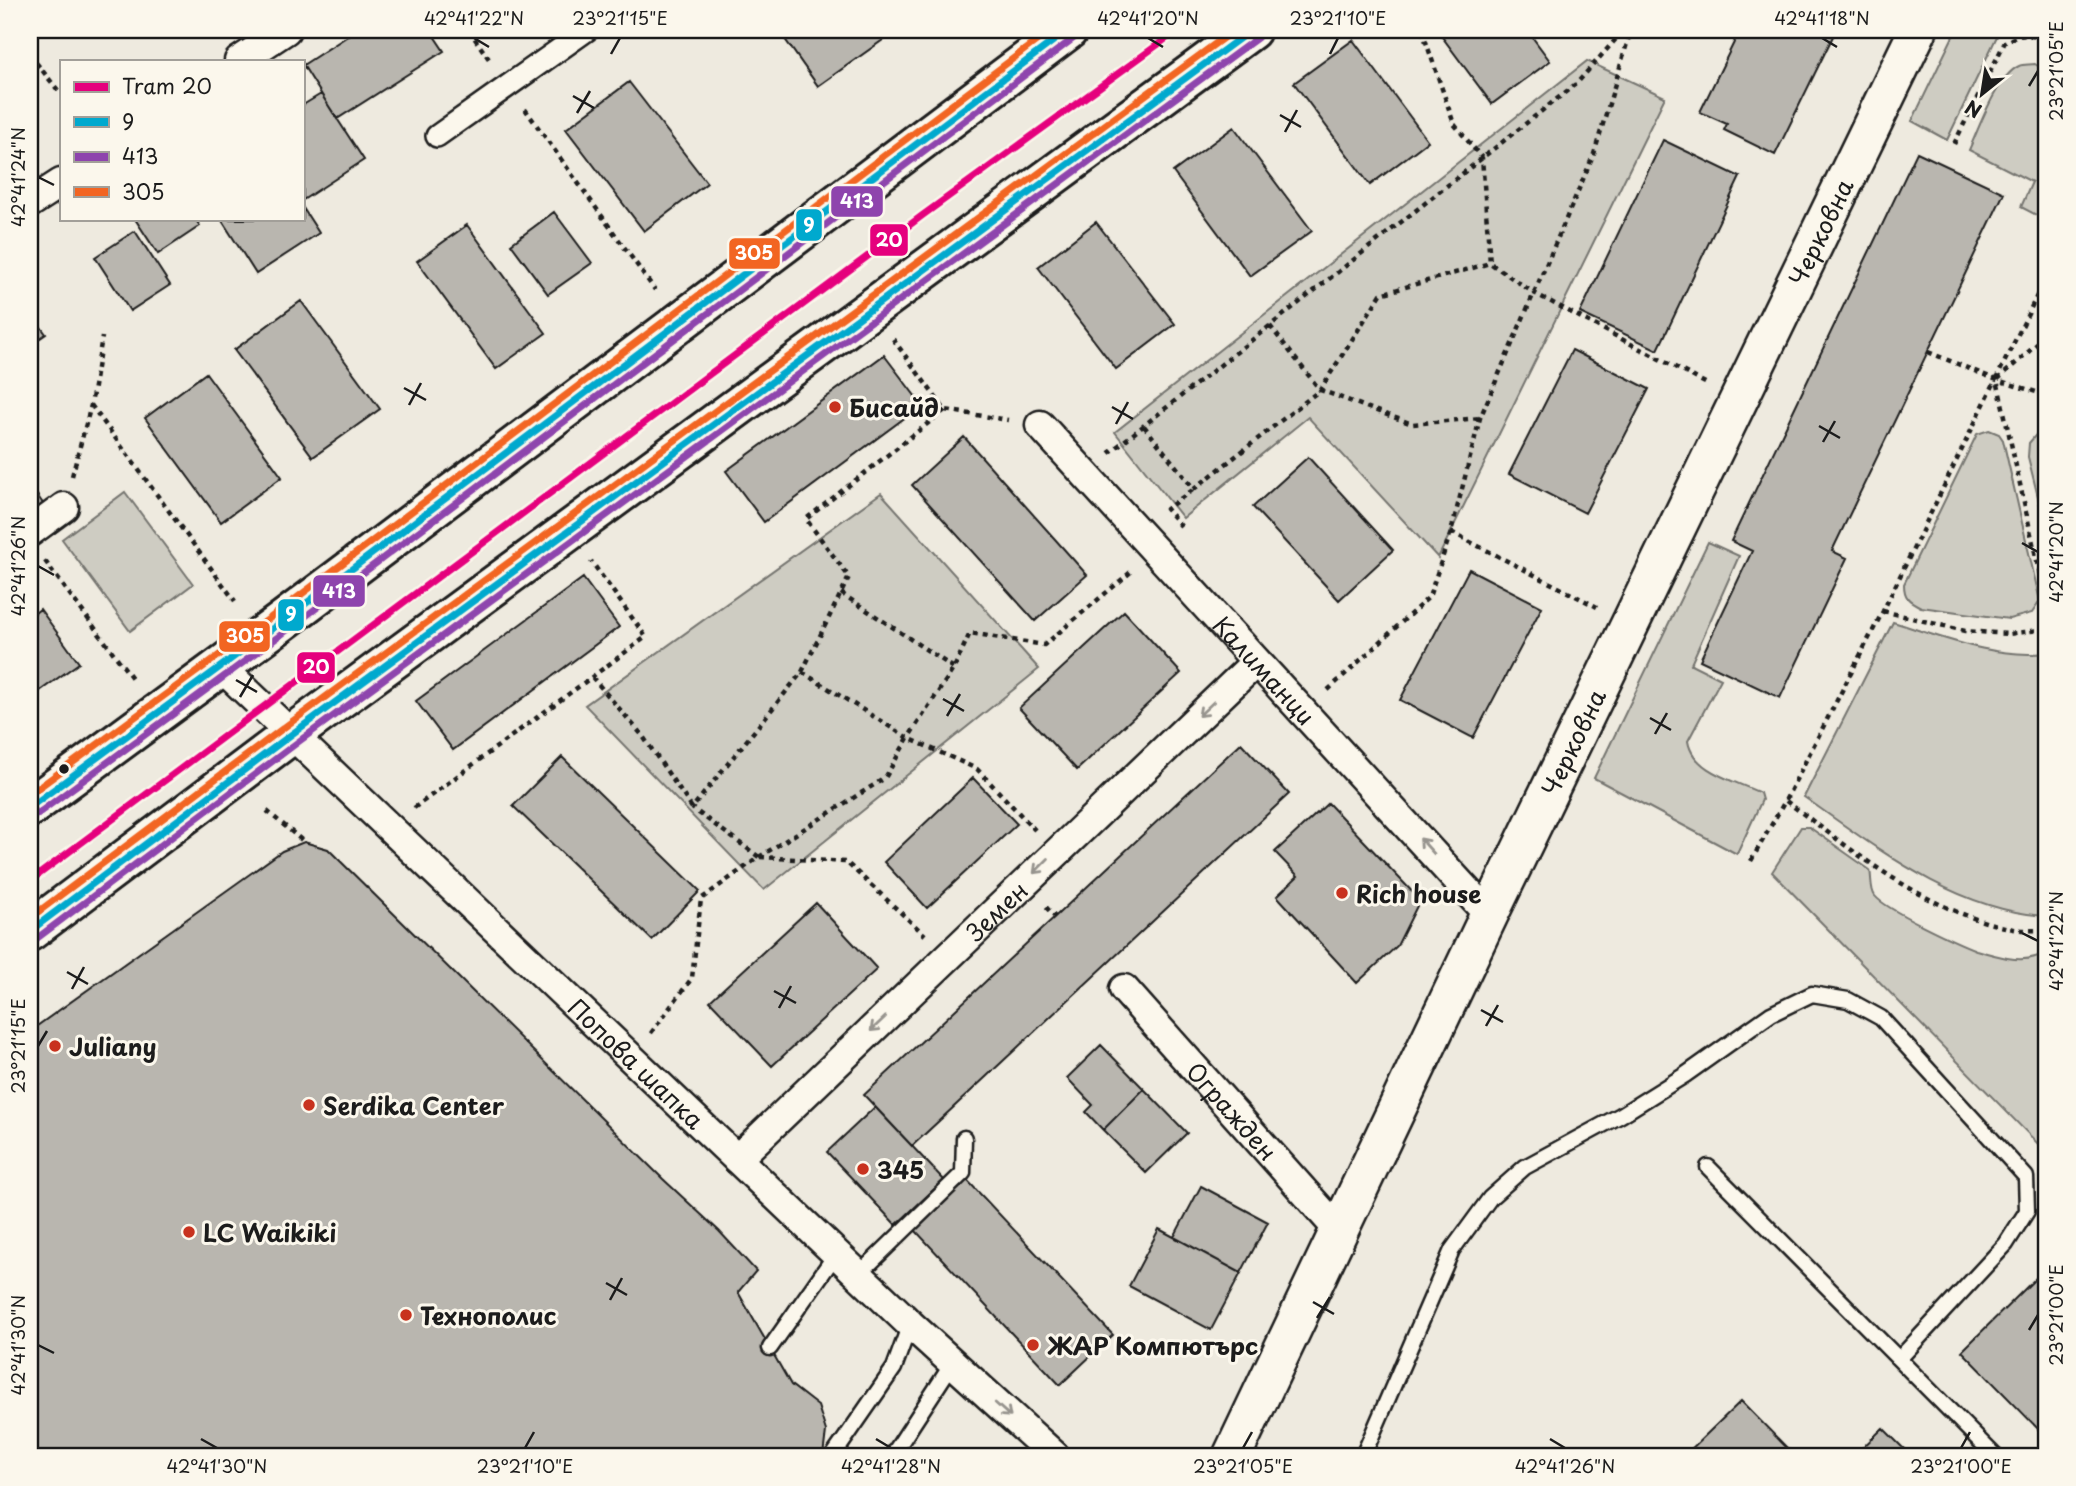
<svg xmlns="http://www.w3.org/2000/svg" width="2076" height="1486" viewBox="0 0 2076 1486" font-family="'Playpen Sans',sans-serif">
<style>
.green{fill:#ceccc2;stroke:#75746f;stroke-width:2}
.building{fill:#b9b6af;stroke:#1c1c1c;stroke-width:2}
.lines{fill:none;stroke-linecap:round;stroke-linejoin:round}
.service-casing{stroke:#1c1c1c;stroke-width:19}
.pedestrian-casing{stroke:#1c1c1c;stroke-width:26}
.minor-casing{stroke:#1c1c1c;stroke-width:33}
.tertiary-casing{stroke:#1c1c1c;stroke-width:42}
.primary-casing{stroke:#1c1c1c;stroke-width:44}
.path{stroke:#1c1c1c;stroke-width:4.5;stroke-dasharray:5 5;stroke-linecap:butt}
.service{stroke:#fbf7ec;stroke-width:14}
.pedestrian{stroke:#fbf7ec;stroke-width:21}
.minor{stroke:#fbf7ec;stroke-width:28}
.tertiary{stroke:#fbf7ec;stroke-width:37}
.primary{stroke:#fbf7ec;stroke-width:38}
.bus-1-casing{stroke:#fbf7ec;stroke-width:12}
.bus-2-casing{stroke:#fbf7ec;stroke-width:12}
.bus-3-casing{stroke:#fbf7ec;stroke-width:12}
.bus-1{stroke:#00a9ce;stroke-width:7}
.bus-2{stroke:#8e44ad;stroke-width:7}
.bus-3{stroke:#f26522;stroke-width:7}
.tram-1-casing{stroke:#fbf7ec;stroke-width:12}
.tram-1{stroke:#e5007d;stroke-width:7}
.oneway{stroke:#97948e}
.ticks{fill:none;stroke:#1c1c1c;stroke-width:2.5}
.poi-dot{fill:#c8321e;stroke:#fbf7ec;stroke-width:2.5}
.bus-dot{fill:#1c1c1c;stroke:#fbf7ec;stroke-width:2.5}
.labels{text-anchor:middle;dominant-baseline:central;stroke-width:6;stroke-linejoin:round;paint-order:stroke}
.street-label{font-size:24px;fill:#1c1c1c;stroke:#fbf7ec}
.poi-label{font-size:24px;font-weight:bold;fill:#1c1c1c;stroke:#fbf7ec;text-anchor:start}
.line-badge{stroke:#fbf7ec;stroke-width:2.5}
.badge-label{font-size:19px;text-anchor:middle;font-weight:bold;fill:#fff}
.neatline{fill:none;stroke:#1c1c1c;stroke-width:2.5}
.ticks-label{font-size:18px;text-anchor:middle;fill:#1c1c1c}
</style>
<rect width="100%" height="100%" fill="#eeeadf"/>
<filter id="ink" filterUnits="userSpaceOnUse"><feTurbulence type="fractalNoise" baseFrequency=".0143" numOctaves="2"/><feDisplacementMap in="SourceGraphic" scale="14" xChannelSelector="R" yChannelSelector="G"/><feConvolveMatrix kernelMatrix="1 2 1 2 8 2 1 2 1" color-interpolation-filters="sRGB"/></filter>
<g filter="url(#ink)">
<!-- green -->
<path class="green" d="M1956 30H2000L1947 140 1912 121Z
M1587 61 1665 97 1438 558 1308 417 1183 518 1115 432Z
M2035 64 2046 71V220L2021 207 2032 182 1969 150C1979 128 1997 76 2019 66 2023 64 2030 65 2035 64Z
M2046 423V529L2028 457 2029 443Z
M1989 430 1999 434 2003 440 2040 601 2032 613 2009 619 1921 607C1909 601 1904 598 1904 584L1977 434Z
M125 492 193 584 130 631 62 539Z
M881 493 1039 669 764 890 585 705Z
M1708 542 1739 556 1691 664 1721 679 1688 741C1693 772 1736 781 1760 793L1762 800 1737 854 1594 778Z
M1893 622C1942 637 1995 659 2046 653V916C1954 910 1877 848 1804 797Z
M1801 827H1809L1870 870C1872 879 1870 889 1875 896 1886 910 1958 943 1976 950 1993 955 2018 963 2035 957 2041 956 2043 952 2046 947V1152L1772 872Z"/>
<!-- building -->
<path class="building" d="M357 30H430L444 51 337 119 303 65Z
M784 30H897L818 86 780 32Z
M1437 30H1527L1550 61 1492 104Z
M1740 30H1836L1775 155 1724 130 1727 124 1700 112Z
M1353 40 1428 141 1370 185 1294 83Z
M629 82 707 183 644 231 566 129Z
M321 94 364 160 303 200V105Z
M1234 127 1312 231 1250 276 1173 172Z
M1663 140 1740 177 1658 350 1580 313Z
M1917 152 2004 193 1832 551 1847 558 1780 698 1700 660 1752 551 1731 541Z
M303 208 319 233 256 274 221 219H303Z
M554 212 592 263 548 294 511 244Z
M135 219H195L200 226 158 254Z
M1096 222 1175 324 1116 369 1038 267Z
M467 225 546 333 496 369 417 261Z
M135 231 170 285 130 311 95 257Z
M301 301 380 409 313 457 234 350Z
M30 312 46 334 30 345Z
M1572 350 1649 389 1585 513 1509 474Z
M884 355 922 405 764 522 726 471Z
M206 373 282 477 221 522 145 418Z
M964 437 1087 575 1035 621 912 485Z
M1308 457 1393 550 1339 600 1253 507Z
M30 485 44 505 30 516Z
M1469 569 1542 607 1473 738 1400 700Z
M583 578 619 627 453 750 416 701Z
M40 609 79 663 30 698V617Z
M1124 611 1181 673 1077 770 1019 708Z
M1241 743 1289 794 912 1146 864 1095Z
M562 757 700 891 652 940 513 806Z
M973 778 1017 824 927 908 884 862Z
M1328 803 1420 900 1397 946 1357 983 1277 896 1298 876 1275 852Z
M304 842 328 849 663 1179 719 1231 756 1271 738 1292 791 1385 818 1406 826 1431 823 1456H30V1031L282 851Z
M816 903 877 969 772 1066 710 1001Z
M1101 1045 1144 1089 1103 1130 1086 1112 1093 1105 1067 1078Z
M1144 1089 1187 1133 1146 1173 1103 1130Z
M875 1107 944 1180 896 1225 827 1152Z
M967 1180 1113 1335 1060 1385 914 1229Z
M1201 1186 1268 1222 1241 1273 1174 1237Z
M1159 1229 1241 1273 1211 1330 1129 1286Z
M2038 1276 2046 1285V1437L1962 1351Z
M1741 1401 1795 1456H1684Z
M1883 1428 1911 1456H1854Z"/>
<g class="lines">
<!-- service casing -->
<g class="service-casing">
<path id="service" d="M1708 1167 1995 1456
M858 1275 963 1173 964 1138
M770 1348 836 1254
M833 1456 894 1368 910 1324
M892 1456 952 1364
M1363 1456 1452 1250 1490 1198 1525 1167 1621 1115 1685 1075 1771 1014 1812 994 1848 1000 1881 1018 2026 1177 2027 1211 2006 1244 1899 1359"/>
</g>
<!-- pedestrian casing -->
<g class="pedestrian-casing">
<path id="pedestrian" d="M437 136 587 30"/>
</g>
<!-- minor casing -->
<g class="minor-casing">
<g id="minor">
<path d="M239 61 286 30"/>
<path d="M30 203 61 183"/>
<path id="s1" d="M1040 425 1489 915"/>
<path d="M30 532 64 507"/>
<path id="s2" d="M221 667 910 1324 1055 1456"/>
<path id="s3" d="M1124 989 1340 1232"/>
<path id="s4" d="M737 1159 1256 662"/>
</g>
</g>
<!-- tertiary casing -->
<g class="tertiary-casing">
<g id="tertiary">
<path id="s5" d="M1232 1456 1489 915 1918 30"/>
</g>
</g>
<!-- primary casing -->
<g class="primary-casing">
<path id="primary" d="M30 807 280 623 1068 30
M30 931 292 734 1251 30"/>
</g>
<!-- path -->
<path class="path" d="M469 30 491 62
M1422 30 1454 124 1482 158 1490 263
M30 55 61 94
M525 109 655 290
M1954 144 2005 42C2021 33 2031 33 2046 42
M1270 326 1320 390 1381 294 1490 263 1534 293 1707 384
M2046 336 1997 380 2046 602
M893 339 945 410 1008 420
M1928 352 1997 380 2046 395
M91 405 235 601
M1144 426 1194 489 1320 390 1412 424 1480 418
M1109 453 1577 83 1624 30
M72 476 91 405 102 337
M1181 526 1166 509 1194 489
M1451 532 1597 607
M45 561 132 678
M841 593 954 668
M1883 611 1965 631 2009 634 2046 629
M802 672 849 577 806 519 945 410
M592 677 642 735 692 808 802 672 908 738 977 769 1035 830
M1328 690 1429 597 1451 532 1480 418 1594 154 1631 30
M1786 801C1855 852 1923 910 2009 928 2021 931 2034 930 2046 930
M414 808 646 637 591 561
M267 811 304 842
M759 857 885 778 908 738 954 668 970 633 1044 645 1132 571
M760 857 846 862 925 935
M1751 861 1785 801 1883 611 2046 277
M1046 907 1055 917
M651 1033 692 978 701 899 759 857 692 808"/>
<!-- service -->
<use href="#service" class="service"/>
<!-- pedestrian -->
<use href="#pedestrian" class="pedestrian"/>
<!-- minor -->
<use href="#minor" class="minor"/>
<!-- tertiary -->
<use href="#tertiary" class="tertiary"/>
<!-- primary -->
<use href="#primary" class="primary"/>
<!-- bus-1 casing -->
<g class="bus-1-casing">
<path id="bus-1" d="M30 807 280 623 1068 30
M30 931 292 734 1251 30"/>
</g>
<!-- bus-2 casing -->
<g class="bus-2-casing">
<path id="bus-2" d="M36 815 286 631 1074 38
M36 939 298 742 1257 38"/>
</g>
<!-- bus-3 casing -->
<g class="bus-3-casing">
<path id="bus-3" d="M30 794 274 615 1051 30
M30 918 286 726 1234 30"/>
</g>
<!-- bus-1 -->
<use href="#bus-1" class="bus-1"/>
<!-- bus-2 -->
<use href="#bus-2" class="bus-2"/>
<!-- bus-3 -->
<use href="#bus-3" class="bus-3"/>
<!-- tram-1 casing -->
<g class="tram-1-casing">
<path id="tram-1" d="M30 881 923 215 1178 30"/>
</g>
<!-- tram-1 -->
<use href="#tram-1" class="tram-1"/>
</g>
<!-- one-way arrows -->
<defs><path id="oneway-shaft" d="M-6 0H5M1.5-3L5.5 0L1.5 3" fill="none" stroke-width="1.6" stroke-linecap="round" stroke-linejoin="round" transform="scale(1.75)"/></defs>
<g class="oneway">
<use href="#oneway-shaft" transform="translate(1206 709) rotate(137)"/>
<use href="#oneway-shaft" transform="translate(1427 846) rotate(-132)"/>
<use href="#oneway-shaft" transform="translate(1041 866) rotate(135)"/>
<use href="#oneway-shaft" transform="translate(878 1024) rotate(136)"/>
<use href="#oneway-shaft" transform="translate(1003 1410) rotate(42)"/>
</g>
</g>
<!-- ticks -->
<path class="ticks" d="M474 38 489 47M1148 38 1163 47M1822 38 1837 47M611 54 620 38M1330 54 1338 38M2029 86 2038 71M573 96 594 108M577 113 590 91M1280 115 1301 127M1285 132 1297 110M38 177 54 185M404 388 426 400M409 405 421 383M1112 407 1133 419M1116 424 1128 402M1819 426 1840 438M1823 442 1835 421M2022 543 2038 552M38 566 54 575M236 680 257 692M240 697 253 675M943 699 964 711M947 716 960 694M1650 718 1671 730M1655 734 1667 713M2022 933 2038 941M67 972 88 984M72 989 84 967M774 991 796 1003M779 1008 791 986M1481 1010 1503 1022M1486 1026 1498 1005M38 1046 47 1031M606 1283 627 1295M610 1300 622 1278M1313 1302 1334 1314M1317 1318 1330 1297M2029 1330 2038 1315M38 1345 54 1353M201 1439 217 1448M876 1439 891 1448M1550 1439 1565 1448M525 1448 534 1432M1243 1448 1252 1432M1961 1448 1970 1432"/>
<!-- markers -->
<g class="poi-dot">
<circle cx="835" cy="407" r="7"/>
<circle cx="1342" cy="893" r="7"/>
<circle cx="55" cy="1046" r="7"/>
<circle cx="309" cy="1105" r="7"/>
<circle cx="863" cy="1169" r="7"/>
<circle cx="189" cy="1232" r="7"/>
<circle cx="406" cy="1315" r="7"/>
<circle cx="1033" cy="1345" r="7"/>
</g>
<circle class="bus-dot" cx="64" cy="769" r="6"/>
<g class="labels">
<!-- street labels -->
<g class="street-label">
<text stroke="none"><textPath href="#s5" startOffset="1358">Черковна</textPath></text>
<text stroke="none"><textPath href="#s1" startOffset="332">Калиманци</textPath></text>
<text stroke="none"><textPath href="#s5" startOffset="791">Черковна</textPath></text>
<text stroke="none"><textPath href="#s4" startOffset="359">Земен</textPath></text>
<text stroke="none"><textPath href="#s2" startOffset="574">Попова шапка</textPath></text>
<text stroke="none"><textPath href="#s3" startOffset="163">Огражден</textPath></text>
</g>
<!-- poi labels -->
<g class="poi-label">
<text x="849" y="407">Бисайд</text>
<text x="1356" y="893">Rich house</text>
<text x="69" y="1046">Juliany</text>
<text x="323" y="1105">Serdika Center</text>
<text x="877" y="1169">345</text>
<text x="203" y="1232">LC Waikiki</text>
<text x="420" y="1315">Технополис</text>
<text x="1047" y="1345">ЖАР Компютърс</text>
</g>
</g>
<g class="line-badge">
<rect x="830" y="185" width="54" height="33" rx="7" fill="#8e44ad"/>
<rect x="795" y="208" width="28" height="34" rx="7" fill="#00a9ce"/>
<rect x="869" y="223" width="40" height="34" rx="7" fill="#e5007d"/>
<rect x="728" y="237" width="53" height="33" rx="7" fill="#f26522"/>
<rect x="312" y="574" width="54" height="34" rx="7" fill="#8e44ad"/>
<rect x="277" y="598" width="28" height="34" rx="7" fill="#00a9ce"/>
<rect x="218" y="620" width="53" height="33" rx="7" fill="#f26522"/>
<rect x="296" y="651" width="40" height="33" rx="7" fill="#e5007d"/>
</g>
<g class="badge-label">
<text x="857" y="208">413</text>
<text x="809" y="232">9</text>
<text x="889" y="247">20</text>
<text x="754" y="260">305</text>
<text x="339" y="598">413</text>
<text x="291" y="621">9</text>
<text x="245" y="643">305</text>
<text x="316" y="674">20</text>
</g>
<!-- margin -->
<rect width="2076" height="1486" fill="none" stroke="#fbf7ec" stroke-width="77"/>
<!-- legend -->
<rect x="60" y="60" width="245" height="161" fill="#fbf7ec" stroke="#a29f99" stroke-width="2"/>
<rect x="74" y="82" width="35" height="10" fill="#e5007d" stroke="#a29f99" stroke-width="2"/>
<text x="122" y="94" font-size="21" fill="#1c1c1c">Tram 20</text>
<rect x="74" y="117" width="35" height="10" fill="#00a9ce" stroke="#a29f99" stroke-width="2"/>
<text x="122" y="130" font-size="21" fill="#1c1c1c">9</text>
<rect x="74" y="152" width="35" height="10" fill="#8e44ad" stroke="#a29f99" stroke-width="2"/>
<text x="122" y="164" font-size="21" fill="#1c1c1c">413</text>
<rect x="74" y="187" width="35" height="10" fill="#f26522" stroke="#a29f99" stroke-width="2"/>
<text x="122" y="200" font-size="21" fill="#1c1c1c">305</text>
<!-- north arrow -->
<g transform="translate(1982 94) rotate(210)" stroke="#fbf7ec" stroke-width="5" paint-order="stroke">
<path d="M0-5L12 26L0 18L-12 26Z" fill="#1c1c1c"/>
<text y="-10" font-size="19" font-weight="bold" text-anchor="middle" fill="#1c1c1c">N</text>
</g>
<rect x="38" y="38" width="2000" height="1410" class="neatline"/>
<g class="ticks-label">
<text x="474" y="25">42°41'22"N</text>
<text x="620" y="25">23°21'15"E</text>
<text x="1148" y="25">42°41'20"N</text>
<text x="1338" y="25">23°21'10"E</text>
<text x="1822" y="25">42°41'18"N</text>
<text transform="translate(2057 71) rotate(-90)" y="6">23°21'05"E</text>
<text transform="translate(19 177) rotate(-90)" y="6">42°41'24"N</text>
<text transform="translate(2057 552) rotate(-90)" y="6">42°41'20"N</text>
<text transform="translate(19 566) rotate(-90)" y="6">42°41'26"N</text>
<text transform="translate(2057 941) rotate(-90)" y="6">42°41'22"N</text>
<text transform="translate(19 1046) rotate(-90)" y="6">23°21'15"E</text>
<text transform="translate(2057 1315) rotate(-90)" y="6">23°21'00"E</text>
<text transform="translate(19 1345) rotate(-90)" y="6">42°41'30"N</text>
<text x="217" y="1473">42°41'30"N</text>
<text x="525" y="1473">23°21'10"E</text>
<text x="891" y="1473">42°41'28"N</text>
<text x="1243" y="1473">23°21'05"E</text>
<text x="1565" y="1473">42°41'26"N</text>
<text x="1961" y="1473">23°21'00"E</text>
</g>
</svg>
